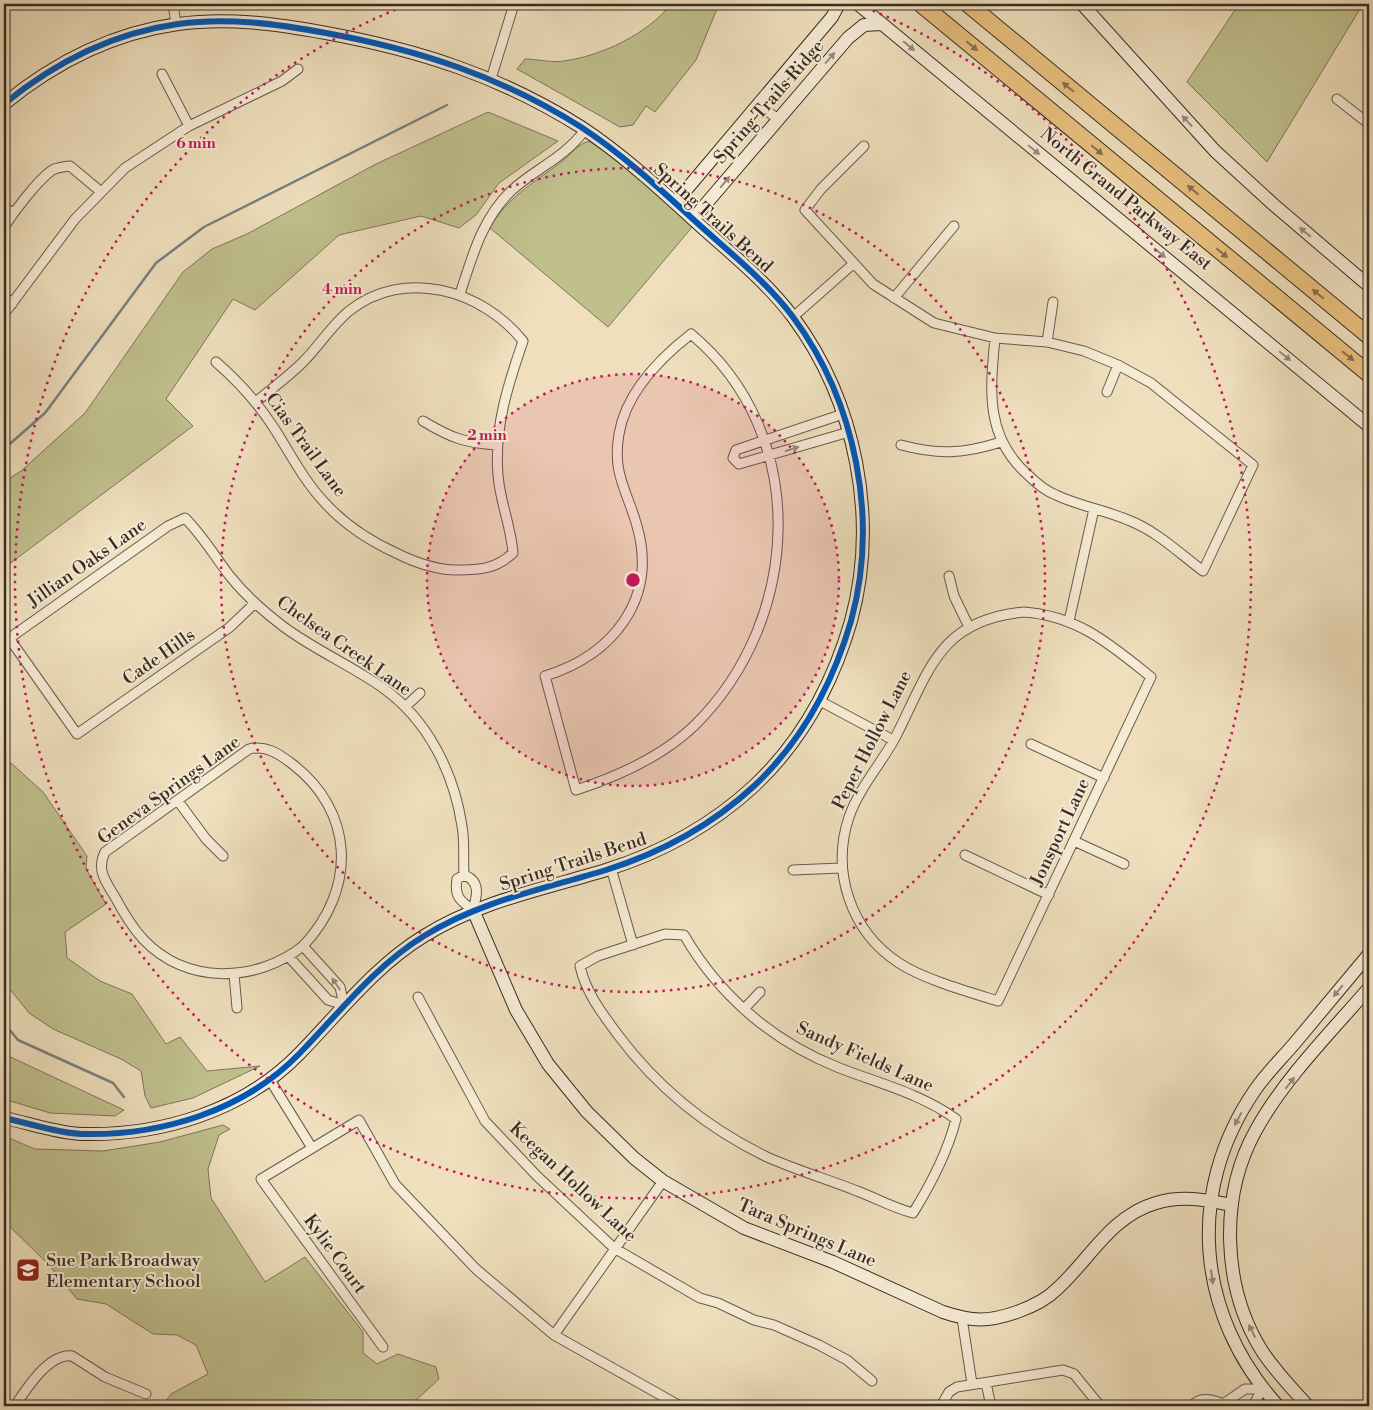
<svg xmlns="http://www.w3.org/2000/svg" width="1373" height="1410" viewBox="0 0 1373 1410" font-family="'Libre Bodoni',serif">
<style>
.green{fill:#c0c08d;stroke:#7c7659}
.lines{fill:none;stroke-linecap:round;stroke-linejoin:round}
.stream{stroke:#768280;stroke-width:2.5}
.street-casing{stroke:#665a4b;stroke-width:11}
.secondary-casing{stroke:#382d25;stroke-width:14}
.highway-casing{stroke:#382d25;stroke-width:18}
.street{stroke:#f5ead4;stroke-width:9}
.secondary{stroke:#f5ead4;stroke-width:12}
.highway{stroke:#e8c07e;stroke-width:16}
.cycleway-casing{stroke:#f5ead4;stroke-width:9}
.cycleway{stroke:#0057b8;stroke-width:6}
.oneway{fill:#968c7c}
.oneway2{fill:#876f4d}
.ring{fill:none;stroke:#c2185b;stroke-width:2.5;stroke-dasharray:2.5 5}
.labels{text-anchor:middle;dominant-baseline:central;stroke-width:4;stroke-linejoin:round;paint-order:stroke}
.street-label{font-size:18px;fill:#382d25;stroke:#f5ead4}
.poi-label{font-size:18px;fill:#382d25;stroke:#f5ead4;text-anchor:start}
.centre{fill:#c2185b;stroke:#f5ead4;stroke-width:2.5}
.ring-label{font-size:15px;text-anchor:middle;font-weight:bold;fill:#c2185b;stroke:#f5ead4;stroke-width:4;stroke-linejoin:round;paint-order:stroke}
</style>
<rect width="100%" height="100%" fill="#efdfbd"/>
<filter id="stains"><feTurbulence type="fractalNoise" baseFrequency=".004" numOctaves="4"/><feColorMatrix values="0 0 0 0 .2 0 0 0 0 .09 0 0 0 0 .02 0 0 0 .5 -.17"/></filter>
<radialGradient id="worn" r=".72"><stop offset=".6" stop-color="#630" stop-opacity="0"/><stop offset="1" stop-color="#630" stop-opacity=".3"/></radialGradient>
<!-- green -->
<path class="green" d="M671 4H719L696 60 655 112 646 106 633 125 620 127 517 69 525 59C537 59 551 63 564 61 601 56 648 34 671 4Z
M1239 4H1363L1267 162 1187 82Z
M488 112 558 141 499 183 476 215 459 228 421 216 339 235 255 310 233 299 166 399 193 426 4 568V482L21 471 85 413 183 272 212 249 247 234 376 164Z
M589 141 611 155 693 226 608 327 490 228C507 197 534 183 561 162 570 155 578 144 589 141Z
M11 763 43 792 87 856 86 869 106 904 65 932 67 958 100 981 132 994 166 1044 180 1037 207 1071 260 1066 193 1098 151 1108 145 1096 141 1071 121 1059 53 1029 29 1013 4 982V765Z
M4 1054 124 1110 115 1116 50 1113 4 1099Z
M223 1125 230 1129 219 1135 208 1169 211 1198 265 1282 305 1257 363 1332V1353L377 1364 398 1354 436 1367 439 1379 414 1402 404 1406H162L171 1394 208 1374 196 1345 177 1335 153 1334 106 1304 77 1299 49 1265 4 1221V1136L35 1149 103 1151 160 1142Z"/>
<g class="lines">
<!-- stream -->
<path class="stream" d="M4 449 45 413 156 263 204 227 447 105
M4 1023 18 1040 113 1083 124 1097"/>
<!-- street casing -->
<g class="street-casing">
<path id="street" d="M173 4 176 24
M162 74 189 126
M491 79 514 4
M1337 99 1369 124
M757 104 778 119
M864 146 821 189 805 210 873 284 934 323 995 338 1047 342 1084 351 1118 365 1151 383 1253 465 1203 571C1179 553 1157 531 1128 520 1105 510 1079 506 1056 495 1046 491 1036 483 1028 475 985 437 990 391 995 338
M4 207 13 213
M4 227C14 212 36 182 51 171 56 167 64 167 70 166L100 191
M460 294C472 257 482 219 511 191 536 168 563 159 585 130
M4 296 12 304
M894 298 954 226
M4 314 75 219 125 168 189 126 282 81 298 69
M793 317 853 264
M691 334C811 434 802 619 695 725 662 757 619 776 576 790L545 676C613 655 658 599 637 526 627 490 612 474 619 434 626 392 659 359 691 334Z
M1047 342 1053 302
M216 362C239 382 258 403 274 428 290 453 304 481 325 503 344 524 370 541 396 553 416 563 435 570 457 570 480 570 496 569 513 553 511 526 500 502 498 475 494 427 508 385 523 341 482 290 405 267 349 311 331 326 319 346 303 362 288 377 271 389 256 402
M1107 392 1118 365
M843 414 736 450 733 458 739 464 849 432
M423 421C451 438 465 443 497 445
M901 445C939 455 963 454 1001 442
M949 576 954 596 969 627
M1024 612C1078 616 1110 644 1151 677L998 1001C969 992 923 979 899 963 850 931 831 871 849 817 859 788 881 764 895 738 929 672 938 620 1024 612Z
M1069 621 1094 509
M9 638 77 734 230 627 255 603
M4 642 168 526 185 518C202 535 214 555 229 575 244 594 264 612 284 627 315 650 352 666 383 688 428 720 454 773 462 826 465 842 463 859 464 875
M820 701 893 740
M405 707 420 693
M1031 744 1104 778
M178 801 206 839 223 856
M1074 841 1124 864
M965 855 1049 895
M611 868 633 945
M793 870 841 868
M464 875C481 881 477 896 473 910 460 901 454 896 457 879Z
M665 934 684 935C719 995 772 1041 837 1067 877 1083 920 1093 956 1119 948 1151 931 1184 913 1213 893 1208 876 1198 857 1191 827 1179 796 1170 767 1157 709 1129 657 1087 618 1035 602 1013 586 993 580 966L598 956Z
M289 957 328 1000 344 1005 340 987 303 946C357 889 355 811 291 763 278 753 265 745 249 749L105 852C96 870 106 882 115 897 123 912 131 926 143 939 186 985 256 983 303 946
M234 974 237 1008
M418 997 485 1121 537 1176 614 1248 700 1298 718 1303 754 1320 774 1325 819 1345 847 1360 872 1381
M744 1009 760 992
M270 1080 312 1148
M962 1318 972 1384
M554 1335 663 1181
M383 1347 261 1179 359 1120 395 1184 476 1269 554 1335 680 1406
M986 1383 991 1406
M1223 1404 1245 1389H1262L1253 1406
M15 1406C26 1389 49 1353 72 1356L105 1377 146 1394
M941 1406 949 1392 957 1387 1063 1370 1074 1374 1100 1406
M1192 1406C1200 1396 1212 1399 1223 1404"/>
</g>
<!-- secondary casing -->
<g class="secondary-casing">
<path id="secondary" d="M858 4 1369 426
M1082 4 1215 151 1274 205 1369 286
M4 104C54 63 113 33 178 24 228 17 277 24 326 33 419 50 500 76 581 127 622 154 659 188 695 221 729 252 765 280 793 317 856 402 879 519 851 621 833 683 802 741 754 786 712 825 660 853 606 870 544 889 480 901 424 936 375 966 340 1012 300 1053 244 1111 161 1136 82 1134 56 1133 29 1123 4 1118
M675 203 832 17 839 4
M693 219 848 38 864 25 881 24
M473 910 516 1010 548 1064 587 1112 634 1158 663 1181 744 1228 833 1262 943 1312C973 1322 988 1322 1017 1312 1031 1307 1047 1299 1057 1289 1090 1259 1111 1216 1156 1203 1182 1195 1206 1200 1232 1205
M1278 1406C1196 1315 1185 1192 1255 1090 1266 1074 1281 1059 1294 1044 1319 1014 1344 984 1369 954
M1308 1406C1292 1389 1275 1371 1262 1351 1222 1287 1219 1196 1256 1130 1284 1079 1331 1032 1369 988"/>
</g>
<!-- highway casing -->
<g class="highway-casing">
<path id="highway" d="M921 4 1369 374
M968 4 1369 336"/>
</g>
<!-- street -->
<use href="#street" class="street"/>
<!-- secondary -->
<use href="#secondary" class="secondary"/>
<!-- highway -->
<use href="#highway" class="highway"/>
<!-- cycleway casing -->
<g class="cycleway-casing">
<path id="cycleway" d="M4 104C54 63 113 33 178 24 228 17 277 24 326 33 419 50 500 76 581 127 622 154 659 188 695 221 729 252 765 280 793 317 856 402 879 519 851 621 833 683 802 741 754 786 712 825 660 853 606 870 544 889 480 901 424 936 375 966 340 1012 300 1053 244 1111 161 1136 82 1134 56 1133 29 1123 4 1118"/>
</g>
<!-- cycleway -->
<use href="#cycleway" class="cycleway"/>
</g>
<!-- one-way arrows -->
<defs><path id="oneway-solid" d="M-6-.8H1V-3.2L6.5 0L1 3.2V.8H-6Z" transform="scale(1.25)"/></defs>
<g class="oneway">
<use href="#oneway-solid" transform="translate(909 46) rotate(39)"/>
<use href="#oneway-solid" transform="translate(830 58) rotate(-49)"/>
<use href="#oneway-solid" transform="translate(1187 121) rotate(-133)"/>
<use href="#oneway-solid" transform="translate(1034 150) rotate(39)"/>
<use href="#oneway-solid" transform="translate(725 182) rotate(-50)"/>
<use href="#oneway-solid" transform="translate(1305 232) rotate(-140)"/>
<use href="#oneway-solid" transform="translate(1160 253) rotate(39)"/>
<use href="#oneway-solid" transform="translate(1285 356) rotate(39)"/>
<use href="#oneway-solid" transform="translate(792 449) rotate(-17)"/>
<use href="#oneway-solid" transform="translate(336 984) rotate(-125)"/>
<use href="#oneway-solid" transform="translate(1338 991) rotate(130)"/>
<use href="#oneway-solid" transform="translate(1290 1083) rotate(-52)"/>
<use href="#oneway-solid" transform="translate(1238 1119) rotate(118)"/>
<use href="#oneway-solid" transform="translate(1212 1277) rotate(82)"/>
<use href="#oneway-solid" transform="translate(1252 1331) rotate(-116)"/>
</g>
<g class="oneway2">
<use href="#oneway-solid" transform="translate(972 46) rotate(40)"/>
<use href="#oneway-solid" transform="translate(1068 87) rotate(-140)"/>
<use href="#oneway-solid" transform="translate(1097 150) rotate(40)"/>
<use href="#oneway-solid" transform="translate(1193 190) rotate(-140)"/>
<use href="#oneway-solid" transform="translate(1222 253) rotate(40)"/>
<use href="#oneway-solid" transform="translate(1318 294) rotate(-140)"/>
<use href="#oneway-solid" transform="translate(1348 356) rotate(39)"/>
</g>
<!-- distance rings -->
<circle cx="633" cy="580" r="206" fill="#c2185b" fill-opacity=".12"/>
<g class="ring">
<circle cx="633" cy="580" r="206"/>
<circle cx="633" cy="580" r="412"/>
<path d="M859 5A618 618 0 1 1 407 5"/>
</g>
<!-- icons -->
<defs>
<g id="school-square" transform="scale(1.25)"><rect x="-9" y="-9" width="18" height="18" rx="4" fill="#8f2418" stroke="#f5ead4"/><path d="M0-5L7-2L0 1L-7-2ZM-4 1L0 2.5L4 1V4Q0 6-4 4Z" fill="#fff"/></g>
</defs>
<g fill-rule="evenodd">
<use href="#school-square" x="28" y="1270"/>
</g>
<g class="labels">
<!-- street labels -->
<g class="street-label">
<text transform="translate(769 102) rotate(-49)">Spring Trails Ridge</text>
<text transform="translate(1126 199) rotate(39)">North Grand Parkway East</text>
<text transform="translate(713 218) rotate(42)">Spring Trails Bend</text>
<text transform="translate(306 445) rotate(54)">Cias Trail Lane</text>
<text transform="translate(87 563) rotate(-35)">Jillian Oaks Lane</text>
<text transform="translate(344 646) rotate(35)">Chelsea Creek Lane</text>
<text transform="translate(159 657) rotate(-35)">Cade Hills</text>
<text transform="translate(872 740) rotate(-63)">Peper Hollow Lane</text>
<text transform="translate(169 790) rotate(-36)">Geneva Springs Lane</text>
<text transform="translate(1060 832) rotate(-65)">Jonsport Lane</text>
<text transform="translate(573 862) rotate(-18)">Spring Trails Bend</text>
<text transform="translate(865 1057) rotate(24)">Sandy Fields Lane</text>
<text transform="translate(573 1182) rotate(43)">Keegan Hollow Lane</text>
<text transform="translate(807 1233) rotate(23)">Tara Springs Lane</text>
<text transform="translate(335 1254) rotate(54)">Kylie Court</text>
</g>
<!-- poi labels -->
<g class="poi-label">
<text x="46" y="1260">Sue Park Broadway<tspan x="46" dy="21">Elementary School</tspan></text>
</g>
</g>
<circle cx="633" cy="580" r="8" class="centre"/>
<g class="ring-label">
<text x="196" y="148">6 min</text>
<text x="342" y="294">4 min</text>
<text x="487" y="440">2 min</text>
</g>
<!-- margin -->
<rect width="1373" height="1410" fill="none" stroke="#efdfbd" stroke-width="20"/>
<rect x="5" y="5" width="1363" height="1400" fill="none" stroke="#382d25" stroke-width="2.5"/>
<rect x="10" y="10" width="1353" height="1390" fill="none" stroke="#382d25"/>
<rect width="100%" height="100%" filter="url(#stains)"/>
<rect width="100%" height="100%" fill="url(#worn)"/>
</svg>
